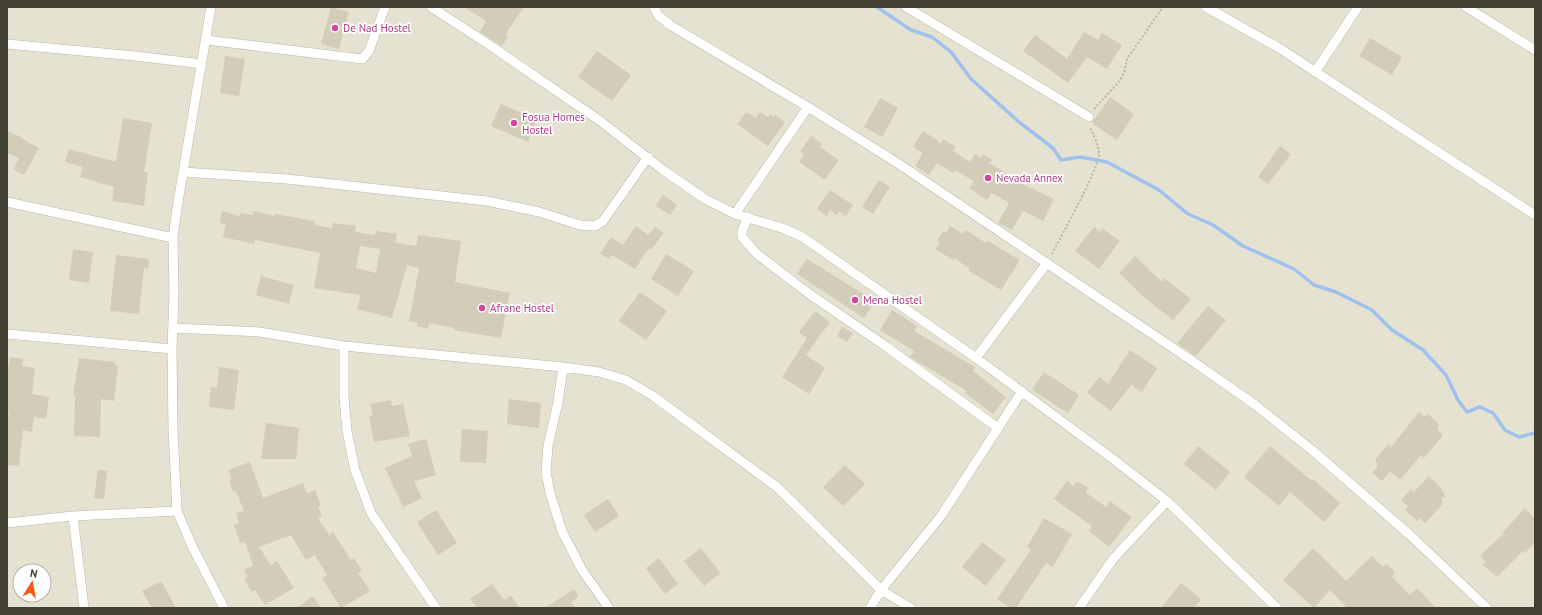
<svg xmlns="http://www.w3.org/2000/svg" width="1542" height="615" viewBox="0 0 1542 615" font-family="'PT Sans',sans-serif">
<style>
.residential{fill:#e5e2d1;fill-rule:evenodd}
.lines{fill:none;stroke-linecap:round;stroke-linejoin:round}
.stream{stroke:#9fc1ee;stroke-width:3.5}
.building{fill:#d2ccb9;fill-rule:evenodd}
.minor-casing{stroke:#bcb8a6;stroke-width:10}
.path{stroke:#bdb697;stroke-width:2;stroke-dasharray:2 2;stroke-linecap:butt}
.minor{stroke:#fff;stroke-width:9}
.hotel-dot{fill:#d1479c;stroke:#fff;stroke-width:1.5}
.labels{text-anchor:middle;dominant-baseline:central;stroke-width:3.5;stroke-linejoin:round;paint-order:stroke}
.hotel-label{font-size:11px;fill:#b23c85;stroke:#fff;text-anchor:start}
</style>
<rect width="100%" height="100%" fill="#f1efe3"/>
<!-- residential -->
<path class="residential" d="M7 7H1535V608H7ZM20 571H44V595H20Z"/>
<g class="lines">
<!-- stream -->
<path class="stream" d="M877 7 911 30 932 37 951 52 971 79 1019 122 1053 148 1061 160 1080 157 1107 162 1159 190 1188 214 1213 225 1243 246 1294 269 1314 285 1336 292 1372 310 1392 330 1423 350 1446 375 1458 400 1467 412 1480 407 1493 413 1505 430 1519 437 1535 433"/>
</g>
<!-- building -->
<path class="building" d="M331 7 349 12 339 49 321 44Z
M464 7H524L505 35 508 36 502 46 480 32 486 21Z
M1084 32 1098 40 1102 33 1122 45 1107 69 1087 57 1068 83 1023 51 1035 35 1067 59Z
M1370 38 1402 57 1392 75 1359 56Z
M597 51 631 75 612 101 578 77Z
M225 56 245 59 239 96 220 93Z
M1110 97 1134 114 1117 140 1092 123Z
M880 98 898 108 882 137 864 127Z
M501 104 537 119 528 142 491 126Z
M746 112 756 118 760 112 768 117 770 114 774 117 775 115 785 122 768 146 737 124Z
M123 118 152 123 144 172H148L144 206 112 201 114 187 80 177 83 167 65 162 69 149 116 162Z
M7 131 21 137V138L39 148 24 175 13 169 19 158 7 153Z
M923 131 941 143 943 139 956 147 953 151 970 162 975 154 981 158 983 154 992 160 989 163 1009 175 1008 177 1054 199 1043 221 1023 211 1012 230 998 223 1009 203 992 193 987 200 969 188 974 181 955 170 953 173 937 163 929 175 915 166 923 153 913 147Z
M811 136 822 144 820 147 839 160 825 180 799 162 804 154 800 151Z
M1280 146 1291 154 1268 184 1258 177Z
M879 180 890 187 873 214 862 207Z
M830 190 853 205 846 216 839 211 837 215 830 210 827 216 817 209Z
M663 195 677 205 670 215 656 206Z
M222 211 240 216V213L253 215 254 211 274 216 275 214 315 221 314 225 332 228 333 223 356 226 355 232 375 235 376 231 397 234 395 243 416 246 418 235 461 241 455 282 510 293 501 338 454 330V328L429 323 428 329 417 326V323L409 321 419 268 407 265 392 318 357 309 361 295 314 288 320 253 255 240 254 244 223 237 226 224 220 223ZM360 246 380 249 376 273 356 268Z
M636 226 648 235 655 227 664 233 651 250 649 248 635 269 612 255 609 259 600 254 611 237 623 245Z
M950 226 963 234 966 230 986 243 988 241 1020 260 1001 290 969 271 970 269 954 258 953 260 935 249 940 242 937 240 943 231 946 233Z
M1094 227 1100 232 1102 228 1120 241 1099 269 1075 251Z
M73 249 93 252 89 283 69 280Z
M666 254 694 271 678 296 651 279Z
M116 255 149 259 148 269 144 268 139 314 110 311Z
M1135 256 1162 282 1164 278 1191 299 1173 320 1146 299 1119 273Z
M807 259 875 301 864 318 797 274Z
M261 276 294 285 289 304 256 295Z
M640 292 667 311 646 340 619 321Z
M1208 306 1226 320 1196 356 1177 343Z
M892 310 917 326 914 331 975 367 973 371 1006 397 993 414 965 393 967 391 910 357 914 351 880 330Z
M815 311 830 322 806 355 825 368 809 394 782 377 807 338 799 332Z
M842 327 853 333 847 342 837 336Z
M1130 350 1157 368 1142 392 1131 385 1111 411 1087 393 1099 377 1108 384Z
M10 357 23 359 22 366 35 368 32 394 49 397 46 419 34 417 32 432 23 430 19 466 7 465V428L9 414 7 413V365H9Z
M79 358 114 362 118 367 114 401 101 399 100 437 74 436 75 395H73Z
M219 367 239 370 234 410 209 407 211 387 217 388Z
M1044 372 1079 395 1068 413 1032 390Z
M509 399 541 403 539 428 507 424Z
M391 400 392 406 403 404 410 436 374 442 369 416 373 415 370 404Z
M1419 412 1424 416 1429 415 1439 424 1438 430 1443 435 1424 458 1421 455 1400 480 1390 471 1382 481 1372 473 1378 466 1375 460 1388 444 1391 447Z
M266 423 299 428 296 459H261Z
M462 429 488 431 486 463 460 462Z
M426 439 436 475 414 481 422 498 403 507 385 468 412 456 408 444Z
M1198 446 1230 472 1216 490 1184 464Z
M1270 446 1311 480 1313 479 1340 503 1324 522 1290 492 1279 506 1244 477Z
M250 462 263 498 303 483 307 493 315 490 321 506 318 507 322 516 318 518 329 535 333 532 351 560 354 558 362 571 358 573 370 591 341 608 322 578 327 575 315 555 306 560 291 535 259 547 271 565 277 561 294 588 265 605 255 590 252 592 244 579 248 577 244 570 253 565 245 542 240 543 234 525 239 523 236 513 244 511 236 491 233 492 229 481 232 480 228 470Z
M845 465 865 484 843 506 823 487Z
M98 470 107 471 104 499 94 498Z
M1429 476 1441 488 1446 497 1442 498V505L1425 523 1419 518 1417 521 1405 510 1408 506 1401 500 1411 489 1414 492Z
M1067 481 1073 486 1077 481 1088 488 1085 492 1106 507 1110 501 1132 517 1109 547 1089 531 1092 526 1054 499Z
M608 499 619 516 595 532 584 515Z
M1525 508 1535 519V542L1525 553 1523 551 1497 577 1483 565 1486 562 1480 556 1504 533 1503 532Z
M436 510 457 543 438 555 417 522Z
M1044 518 1072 534 1053 567 1046 563 1016 608H1011L997 599 1031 550 1027 547Z
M982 542 1006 560 986 586 962 567Z
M701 548 720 573 704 586 684 561Z
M1313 548 1346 581 1372 556 1383 567 1387 564 1395 572 1392 577 1410 595 1417 588 1436 608H1347L1330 590 1314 608 1283 580Z
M659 558 678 584 665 594 646 568Z
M161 581 176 608H152L142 591Z
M1181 583 1201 599 1194 608H1161Z
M492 584 504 600 511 596 520 608H477L470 599Z
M574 589 579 596 571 602 576 608H545Z
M313 596 321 608H296Z"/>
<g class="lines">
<!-- minor casing -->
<g class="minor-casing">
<path id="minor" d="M211 7 177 208 173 238 174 294 172 349 173 430 177 511 193 548 224 608
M431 7 488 44 599 120 663 170 705 199 735 214 782 228 801 236 976 358 1113 459 1167 501 1277 608
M654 7 658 15 670 25 808 107 899 164 1191 360 1254 404 1312 450 1410 535 1487 608
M906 7 1089 117
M1206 7 1279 48 1535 215
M1466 7 1535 50
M206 40 362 59 369 51 385 7
M7 44 135 56 202 64
M1315 72 1358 7
M184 172 287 179 487 201 539 212 580 225 595 226 603 221 648 157
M7 202 173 238
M735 214 808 107
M748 217 742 231V237L757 254 808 293 884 345 998 428
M173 328 259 332 344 346 563 367 599 372 626 380 653 396 777 487 881 590 911 608
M7 334 172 349
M344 346V397L347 431 355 470 371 513 436 608
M976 358 1047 263
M563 367 558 402 548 446 546 472 550 493 562 531 582 570 609 608
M73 516 84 608
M7 523 73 516 177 511
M870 608 881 590 941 516 1022 391
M1079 608 1113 559 1167 501"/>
</g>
<!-- path -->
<path class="path" d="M1094 109 1119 82 1124 73 1127 59 1163 7
M1052 254C1060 238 1100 167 1099 154 1099 145 1093 135 1090 127"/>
<!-- minor -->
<use href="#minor" class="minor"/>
</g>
<!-- markers -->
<g class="hotel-dot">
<circle cx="335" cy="28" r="4"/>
<circle cx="514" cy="123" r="4"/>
<circle cx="988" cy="178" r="4"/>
<circle cx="855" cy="300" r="4"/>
<circle cx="482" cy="308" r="4"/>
</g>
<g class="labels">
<!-- hotel labels -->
<g class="hotel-label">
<text x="343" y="28">De Nad Hostel</text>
<text x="522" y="117">Fosua Homes<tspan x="522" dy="13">Hostel</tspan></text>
<text x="996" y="178">Nevada Annex</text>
<text x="863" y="300">Mena Hostel</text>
<text x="490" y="308">Afrane Hostel</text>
</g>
</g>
<!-- border -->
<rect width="1542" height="615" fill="none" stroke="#423f33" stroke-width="16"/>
<!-- north arrow -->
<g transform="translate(32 583) rotate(11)"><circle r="19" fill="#ffffff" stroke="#b3b2ad"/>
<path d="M0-3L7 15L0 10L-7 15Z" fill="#f45a16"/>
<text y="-6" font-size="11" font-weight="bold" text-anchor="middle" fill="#423f33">N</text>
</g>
</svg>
